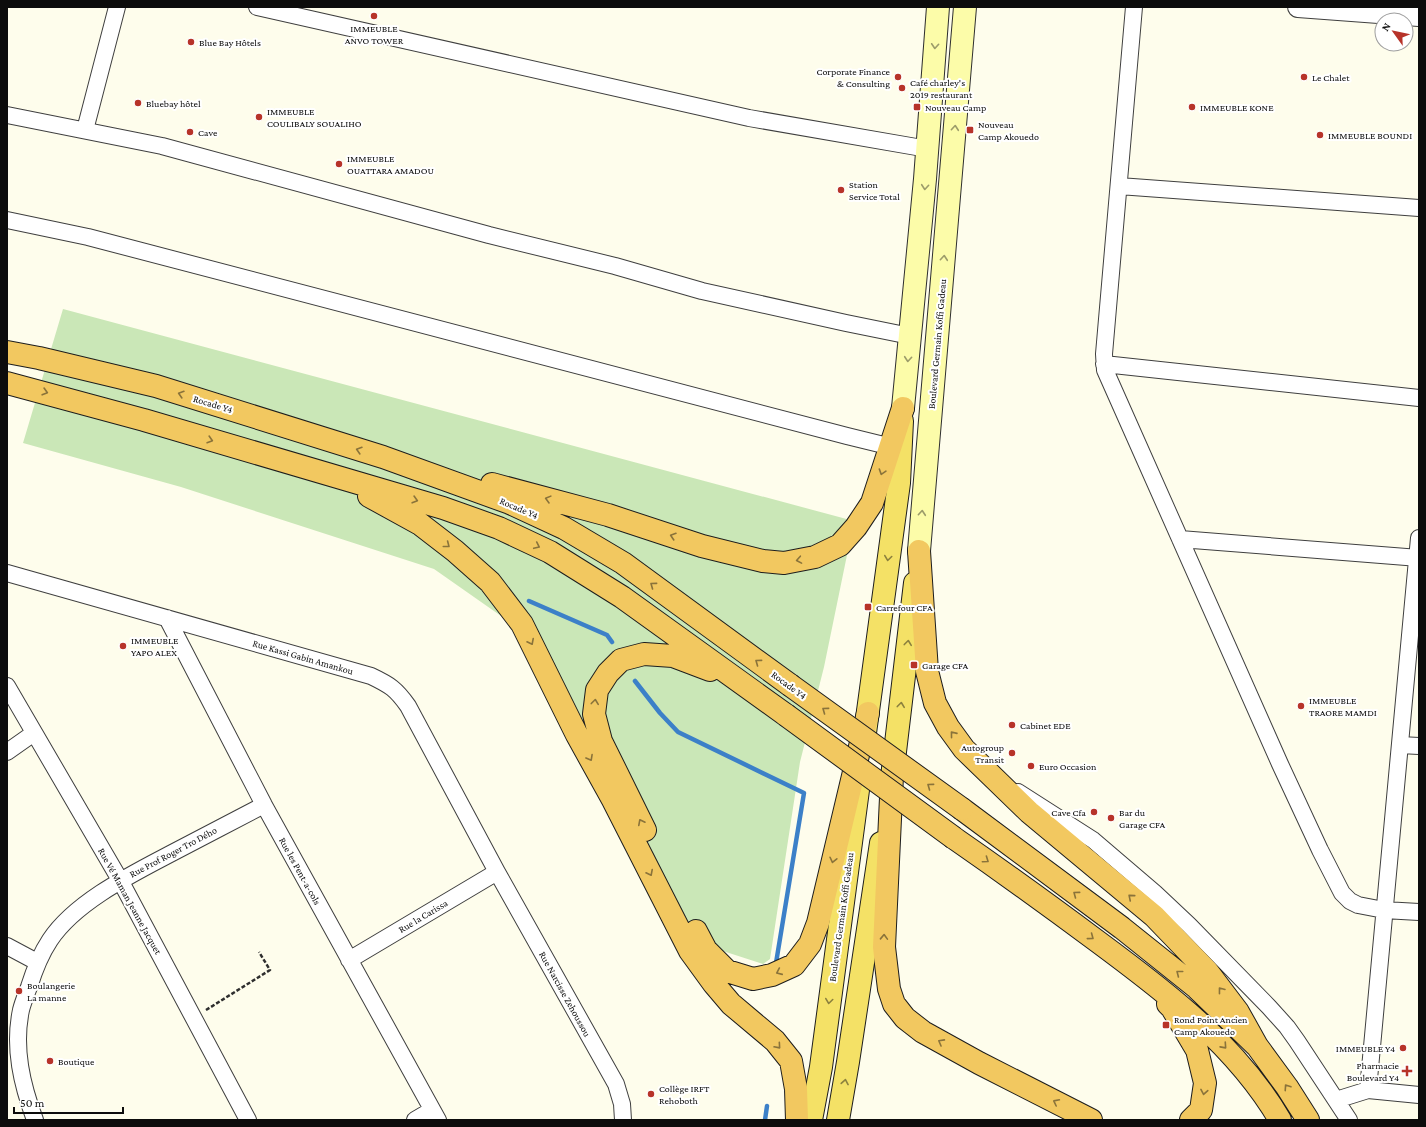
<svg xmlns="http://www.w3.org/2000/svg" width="1426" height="1127" viewBox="0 0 1426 1127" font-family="'Crimson Pro',serif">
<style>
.green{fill:#cae7b7}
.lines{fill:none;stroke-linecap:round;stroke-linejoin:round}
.stream{stroke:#3c80c8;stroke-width:4.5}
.minor-casing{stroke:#3f3f3f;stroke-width:18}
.tertiary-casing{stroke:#3f3f3f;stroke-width:22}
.secondary-casing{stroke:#2e2e2e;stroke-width:24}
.primary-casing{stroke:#1d1d1d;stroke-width:24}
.trunk-casing{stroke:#1d1d1d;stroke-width:24}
.path{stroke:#2e2e2e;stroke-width:2.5;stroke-dasharray:4 2;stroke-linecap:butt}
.minor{stroke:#fff;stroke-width:16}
.tertiary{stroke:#fff;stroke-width:20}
.secondary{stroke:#fcfca9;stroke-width:22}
.primary{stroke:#f4e166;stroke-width:22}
.trunk{stroke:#f2c860;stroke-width:22}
.trunk-bridge-casing{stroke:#1d1d1d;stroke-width:24;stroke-linecap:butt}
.trunk-bridge{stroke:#f2c860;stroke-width:22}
.oneway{stroke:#9c9c6a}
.oneway2{stroke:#8a733a}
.oneway3{stroke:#8c813e}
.poi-dot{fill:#b73329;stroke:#fff;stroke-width:1.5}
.labels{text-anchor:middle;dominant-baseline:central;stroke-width:4;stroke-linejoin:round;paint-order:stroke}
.poi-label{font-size:10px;fill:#0c0c0c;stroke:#fff;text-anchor:start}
.street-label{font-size:10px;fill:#0c0c0c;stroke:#fff}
</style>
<rect width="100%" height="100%" fill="#fefdec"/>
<!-- green -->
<path class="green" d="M63 309 854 521 824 667 800 762 770 959 763 964 692 941 544 646 434 569 181 487 23 443Z"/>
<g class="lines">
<!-- stream -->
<path class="stream" d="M529 601 607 635 612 642
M635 681 660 713 678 732 804 793 776 963
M765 1120 767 1106"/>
<!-- minor casing -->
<g class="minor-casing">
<path id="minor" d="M257 7 749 118 928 149
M1134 7 1104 354 1105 370 1280 764 1320 850 1342 893 1350 901 1358 905 1384 910 1419 912
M7 115 162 146 489 235 615 266 702 291 846 323 910 336
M85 130 117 7
M1119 186 1419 208
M7 220 88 237 847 436 900 449
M1104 364 1419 398
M1180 539 1419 558
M7 573 371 676C390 685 396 689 408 706L497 872 616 1084 622 1104 623 1120
M167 618 264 805 438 1120
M7 686 120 880 248 1120
M1400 745 1419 746
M7 752 34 733
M1018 792 1093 840 1155 893 1189 925 1269 1007 1287 1027 1297 1041 1349 1120
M7 946 37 962
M349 960 497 872
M1368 1090 1419 538
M1336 1100 1368 1090 1419 1095
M35 1120C22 1085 13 1048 21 1010 23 1002 26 995 29 987 34 971 40 955 50 940 75 902 132 874 172 853 203 837 233 821 264 805
M415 1120 432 1110"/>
</g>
<!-- tertiary casing -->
<g class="tertiary-casing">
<path id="tertiary" d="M1298 7 1419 16"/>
</g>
<!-- secondary casing -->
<g class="secondary-casing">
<path id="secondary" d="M903 408 925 179 938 7
M919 551 965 7"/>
</g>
<!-- primary casing -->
<g class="primary-casing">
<path id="primary" d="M865 733 899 483 902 421
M892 777 915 583
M811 1120 821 1067 858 790
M838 1120 848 1062 881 843"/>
</g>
<!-- trunk casing -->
<g class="trunk-casing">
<path id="trunk" d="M7 352 39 358 156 386 383 457 510 503 564 528 623 563 790 685
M7 383 144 420 443 508 499 528 550 552 622 597 786 715
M492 484 608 515 702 546 763 561 784 563 815 557 840 545 856 527 872 503 903 408
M369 496 420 524 455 551 490 582 522 624 577 735 613 800 690 951 714 984 731 1004 775 1041 791 1061 796 1089 797 1120
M919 551 927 671 935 703 948 727 964 749 1029 812 1154 916 1207 971 1238 1012 1257 1046
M892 776 884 947 889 989 894 1004 905 1018 923 1032 979 1063 1091 1120
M962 809 1122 928 1197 988 1257 1046 1287 1087 1308 1120
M645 830 601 741 594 714 597 690 608 673 621 660 644 654 673 656 710 670
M954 838C1003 872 1050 906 1097 941 1166 992 1236 1045 1280 1120
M696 931 706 950 727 971 753 979 772 975 794 965 810 944 818 923 868 713
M1168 1004 1172 1008 1197 1050 1205 1083 1201 1110 1191 1120"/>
</g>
<!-- path -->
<path class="path" d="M206 1010 270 970 259 952"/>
<!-- minor -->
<use href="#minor" class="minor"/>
<!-- tertiary -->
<use href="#tertiary" class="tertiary"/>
<!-- secondary -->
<use href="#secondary" class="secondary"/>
<!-- primary -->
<use href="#primary" class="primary"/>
<!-- trunk -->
<use href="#trunk" class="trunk"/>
<!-- trunk-bridge casing -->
<g class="trunk-bridge-casing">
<path id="trunk-bridge" d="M790 685 962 809
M786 715 954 838"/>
</g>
<!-- trunk-bridge -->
<use href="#trunk-bridge" class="trunk-bridge"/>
</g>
<!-- one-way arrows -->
<defs><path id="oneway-chevron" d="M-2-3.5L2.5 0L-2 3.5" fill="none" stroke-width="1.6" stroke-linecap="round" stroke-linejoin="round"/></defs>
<g class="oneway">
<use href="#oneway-chevron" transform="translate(935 46) rotate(94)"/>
<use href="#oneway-chevron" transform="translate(955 128) rotate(-85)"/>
<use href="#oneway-chevron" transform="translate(925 187) rotate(95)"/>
<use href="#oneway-chevron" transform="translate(944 258) rotate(-85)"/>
<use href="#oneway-chevron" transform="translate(908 359) rotate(95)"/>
<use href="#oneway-chevron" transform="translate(922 513) rotate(-85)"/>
</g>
<g class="oneway2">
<use href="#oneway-chevron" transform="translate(45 392) rotate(16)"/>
<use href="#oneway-chevron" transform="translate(181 394) rotate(-163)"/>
<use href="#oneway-chevron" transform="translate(210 440) rotate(17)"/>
<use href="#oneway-chevron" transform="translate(359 450) rotate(-163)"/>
<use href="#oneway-chevron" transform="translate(882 472) rotate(108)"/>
<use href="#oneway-chevron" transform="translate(548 499) rotate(-165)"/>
<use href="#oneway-chevron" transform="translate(415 500) rotate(16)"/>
<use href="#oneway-chevron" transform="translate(673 536) rotate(-162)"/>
<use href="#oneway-chevron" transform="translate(447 545) rotate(38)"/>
<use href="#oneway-chevron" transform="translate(537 546) rotate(25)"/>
<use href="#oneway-chevron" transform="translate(799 560) rotate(170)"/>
<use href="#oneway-chevron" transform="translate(653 585) rotate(-144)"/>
<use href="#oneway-chevron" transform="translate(531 642) rotate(63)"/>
<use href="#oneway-chevron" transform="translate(758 662) rotate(-144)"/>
<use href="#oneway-chevron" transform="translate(595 702) rotate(-83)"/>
<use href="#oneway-chevron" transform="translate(825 710) rotate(-144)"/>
<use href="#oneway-chevron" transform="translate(953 734) rotate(-129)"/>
<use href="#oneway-chevron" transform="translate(590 758) rotate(61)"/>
<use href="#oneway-chevron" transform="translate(930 786) rotate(-144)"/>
<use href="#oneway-chevron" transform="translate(641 822) rotate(-117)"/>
<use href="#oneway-chevron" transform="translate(833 860) rotate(103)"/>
<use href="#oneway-chevron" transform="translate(986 860) rotate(35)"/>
<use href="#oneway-chevron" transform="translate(650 873) rotate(63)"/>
<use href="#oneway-chevron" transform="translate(1076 894) rotate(-143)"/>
<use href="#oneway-chevron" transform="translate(1131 897) rotate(-140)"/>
<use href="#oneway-chevron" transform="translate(884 937) rotate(-88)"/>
<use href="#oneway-chevron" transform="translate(1091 937) rotate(37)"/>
<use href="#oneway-chevron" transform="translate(779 972) rotate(156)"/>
<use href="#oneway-chevron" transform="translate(1179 973) rotate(-142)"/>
<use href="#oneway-chevron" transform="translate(1221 990) rotate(-128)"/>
<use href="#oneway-chevron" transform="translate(941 1042) rotate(-151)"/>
<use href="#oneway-chevron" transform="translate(778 1046) rotate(49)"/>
<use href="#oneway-chevron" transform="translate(1224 1046) rotate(48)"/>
<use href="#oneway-chevron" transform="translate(1287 1087) rotate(-124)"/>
<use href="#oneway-chevron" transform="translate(1204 1092) rotate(100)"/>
<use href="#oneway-chevron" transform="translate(1056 1102) rotate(-153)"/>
</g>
<g class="oneway3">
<use href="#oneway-chevron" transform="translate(888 558) rotate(98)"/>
<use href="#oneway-chevron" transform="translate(908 643) rotate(-83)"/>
<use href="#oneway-chevron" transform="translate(901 705) rotate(-83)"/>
<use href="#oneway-chevron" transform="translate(829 1001) rotate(98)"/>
<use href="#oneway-chevron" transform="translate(845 1082) rotate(-80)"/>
</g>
<!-- markers -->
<g class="poi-dot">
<circle cx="374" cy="16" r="4"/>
<circle cx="191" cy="42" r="4"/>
<circle cx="898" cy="77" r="4"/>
<circle cx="1304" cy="77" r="4"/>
<circle cx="902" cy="88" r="4"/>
<circle cx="138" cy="103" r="4"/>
<rect x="913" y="103" width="8" height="8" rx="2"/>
<circle cx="1192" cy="107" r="4"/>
<circle cx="259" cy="117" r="4"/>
<rect x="966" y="126" width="8" height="8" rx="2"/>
<circle cx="190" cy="132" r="4"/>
<circle cx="1320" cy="135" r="4"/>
<circle cx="339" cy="164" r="4"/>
<circle cx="841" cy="190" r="4"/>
<rect x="864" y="603" width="8" height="8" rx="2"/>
<circle cx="123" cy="646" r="4"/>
<rect x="910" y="661" width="8" height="8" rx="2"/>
<circle cx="1301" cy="706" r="4"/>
<circle cx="1012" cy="725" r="4"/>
<circle cx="1012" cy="753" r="4"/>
<circle cx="1031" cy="766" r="4"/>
<circle cx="1094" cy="812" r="4"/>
<circle cx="1111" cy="818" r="4"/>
<circle cx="19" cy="991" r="4"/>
<rect x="1162" y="1021" width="8" height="8" rx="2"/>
<circle cx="1403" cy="1048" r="4"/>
<circle cx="50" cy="1061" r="4"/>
<path d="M1405 1065h4v4h4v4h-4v4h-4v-4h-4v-4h4z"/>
<circle cx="651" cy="1094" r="4"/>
</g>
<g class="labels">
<!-- poi labels -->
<g class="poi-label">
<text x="374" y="28" text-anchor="middle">IMMEUBLE<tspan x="374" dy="12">ANVO TOWER</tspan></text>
<text x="199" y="42">Blue Bay Hôtels</text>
<text x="890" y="71" text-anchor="end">Corporate Finance<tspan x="890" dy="12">&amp; Consulting</tspan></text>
<text x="1312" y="77">Le Chalet</text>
<text x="910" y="82">Café charley's<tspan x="910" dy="12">2019 restaurant</tspan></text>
<text x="146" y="103">Bluebay hôtel</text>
<text x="925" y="107">Nouveau Camp</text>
<text x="1200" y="107">IMMEUBLE KONE</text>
<text x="267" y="111">IMMEUBLE<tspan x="267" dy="12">COULIBALY SOUALIHO</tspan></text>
<text x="978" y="124">Nouveau<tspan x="978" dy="12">Camp Akouedo</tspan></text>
<text x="198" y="132">Cave</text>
<text x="1328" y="135">IMMEUBLE BOUNDI</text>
<text x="347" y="158">IMMEUBLE<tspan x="347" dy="12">OUATTARA AMADOU</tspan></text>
<text x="849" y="184">Station<tspan x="849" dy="12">Service Total</tspan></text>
<text x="876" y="607">Carrefour CFA</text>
<text x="131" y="640">IMMEUBLE<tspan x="131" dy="12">YAPO ALEX</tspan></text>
<text x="922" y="665">Garage CFA</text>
<text x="1309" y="700">IMMEUBLE<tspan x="1309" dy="12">TRAORE MAMDI</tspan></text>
<text x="1020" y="725">Cabinet EDE</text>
<text x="1004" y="747" text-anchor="end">Autogroup<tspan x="1004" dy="12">Transit</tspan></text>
<text x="1039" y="766">Euro Occasion</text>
<text x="1086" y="812" text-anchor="end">Cave Cfa</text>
<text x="1119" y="812">Bar du<tspan x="1119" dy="12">Garage CFA</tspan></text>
<text x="27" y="985">Boulangerie<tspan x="27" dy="12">La manne</tspan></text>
<text x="1174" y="1019">Rond Point Ancien<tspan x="1174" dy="12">Camp Akouedo</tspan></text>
<text x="1395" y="1048" text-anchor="end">IMMEUBLE Y4</text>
<text x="58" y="1061">Boutique</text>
<text x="1399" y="1065" text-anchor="end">Pharmacie<tspan x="1399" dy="12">Boulevard Y4</tspan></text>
<text x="659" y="1088">Collège IRFT<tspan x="659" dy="12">Rehoboth</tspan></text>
</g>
<!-- street labels -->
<g class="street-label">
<text transform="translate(937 344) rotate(-85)">Boulevard Germain Koffi Gadeau</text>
<text transform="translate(213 404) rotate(17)">Rocade Y4</text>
<text transform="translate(519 508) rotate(23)">Rocade Y4</text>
<text transform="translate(303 657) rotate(16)">Rue Kassi Gabin Amankou</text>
<text transform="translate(789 685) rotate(36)">Rocade Y4</text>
<text transform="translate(173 852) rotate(-28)">Rue Prof Roger Tro Dého</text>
<text transform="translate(300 871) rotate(61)">Rue les Pent-a-cols</text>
<text transform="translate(130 901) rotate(61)">Rue Vé Maman Jeanne Jacquet</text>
<text transform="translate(423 916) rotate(-31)">Rue la Carissa</text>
<text transform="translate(841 917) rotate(-82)">Boulevard Germain Koffi Gadeau</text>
<text transform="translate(565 994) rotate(61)">Rue Narcisse Zehoussou</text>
</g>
</g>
<!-- border -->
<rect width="1426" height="1127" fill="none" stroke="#0c0c0c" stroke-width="16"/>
<!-- north arrow -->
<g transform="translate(1394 32) rotate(303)"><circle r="19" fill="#ffffff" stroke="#9e9e9e"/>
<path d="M0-3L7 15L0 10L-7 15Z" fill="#b73329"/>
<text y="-6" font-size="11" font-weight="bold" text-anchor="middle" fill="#0c0c0c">N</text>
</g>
<!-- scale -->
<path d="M14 1107v6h109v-6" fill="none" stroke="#0c0c0c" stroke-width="2"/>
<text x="20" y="1107" font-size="12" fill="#0c0c0c" stroke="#ffffff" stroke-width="3" paint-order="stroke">50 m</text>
</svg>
